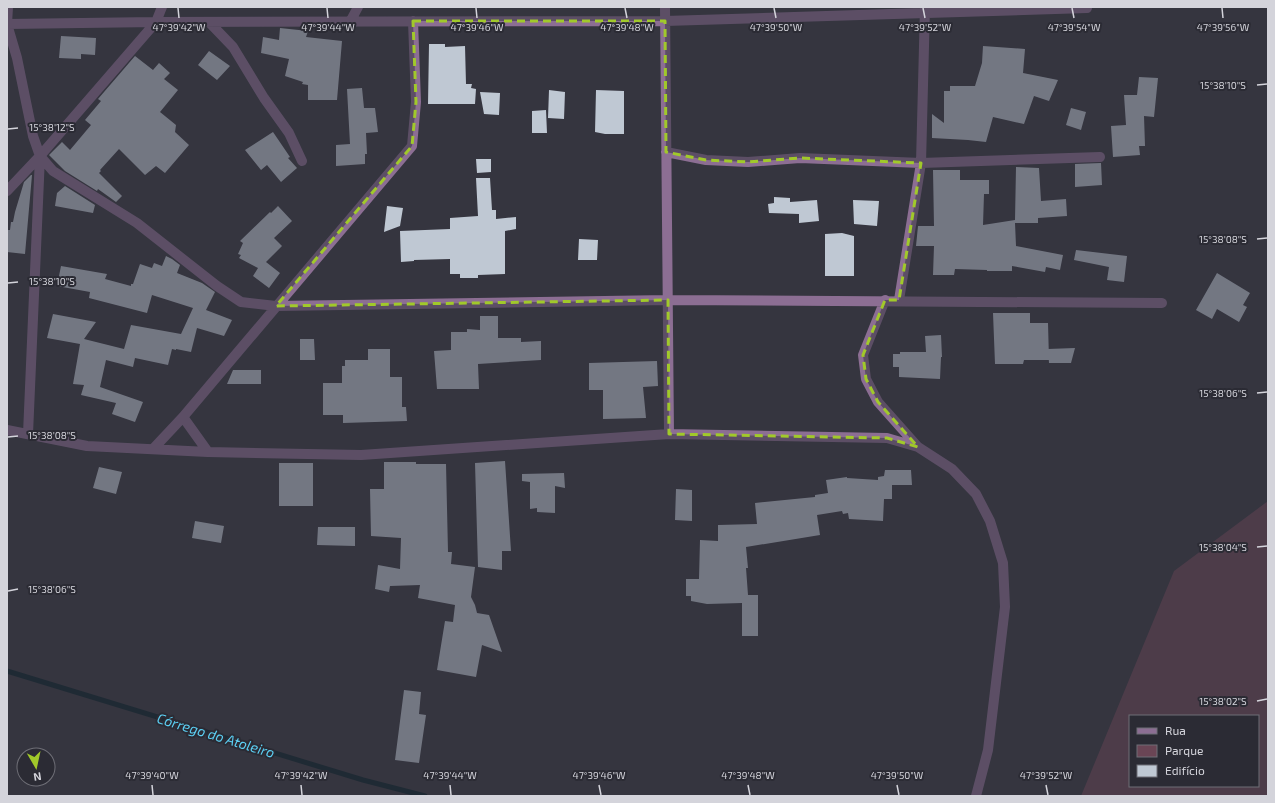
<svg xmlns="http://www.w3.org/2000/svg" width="1275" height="803" viewBox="0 0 1275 803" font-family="'Exo 2',sans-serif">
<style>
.green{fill:#6a4555;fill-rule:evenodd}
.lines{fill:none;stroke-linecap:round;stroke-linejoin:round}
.stream{stroke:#051e26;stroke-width:5}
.building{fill:#bfc8d3}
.minor{stroke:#8c6e93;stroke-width:10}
.marked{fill:none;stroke:#a1c92a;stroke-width:3;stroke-dasharray:8 5;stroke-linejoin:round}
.ticks{fill:none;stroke:#d4d4db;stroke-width:1.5}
.labels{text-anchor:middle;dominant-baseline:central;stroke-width:4;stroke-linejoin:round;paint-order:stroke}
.water-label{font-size:14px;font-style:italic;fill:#5ccff3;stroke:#2b2b34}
.ticks-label{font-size:10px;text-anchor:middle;fill:#d4d4db;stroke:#2b2b34;stroke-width:4;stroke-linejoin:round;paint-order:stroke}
</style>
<rect width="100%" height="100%" fill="#35353f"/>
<!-- green -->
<path class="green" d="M1268 501V796H1081L1174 571ZM1130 716H1258V786H1130Z"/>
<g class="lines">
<!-- stream -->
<path class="stream" d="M7 671 363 780 425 796"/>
</g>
<!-- building -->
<path class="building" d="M280 28 308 31 306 37 342 41 337 100H308V85L302 84 303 82 285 76 289 59 261 53 263 37 279 40Z
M61 36 96 38 95 55 81 54V59L59 58Z
M429 44H445V47L465 46 466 84H472L471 88 476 89 475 104H428Z
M983 46 1025 49 1023 73 1058 80 1049 101 1034 96 1024 124 993 117 986 142 968 140 932 138V114L944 123V91H950V86H975L982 63Z
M209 51 230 66 217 80 198 65Z
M135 56 153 70 159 63 170 73 164 79 178 90 160 112 176 125 175 132 189 145 165 173 156 166 145 175 119 149 100 170 101 171 99 173 122 196 116 202 98 189 97 191 65 171 49 155 62 142 70 150 91 125 85 120 101 101 98 99Z
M1139 77 1158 78 1154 117 1144 116 1145 146H1139L1140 155 1113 157 1111 126 1126 125 1124 95H1137Z
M362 88 364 108H375L378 132 366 133 367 154H365V164L336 166V145L350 144 347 89Z
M549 90 565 92 564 119 548 118Z
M596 90 624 91V134H605L595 132Z
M480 92 500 93 499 115 484 114Z
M1071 108 1086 112 1081 130 1066 125Z
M546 110 547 133H532V111Z
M273 132 290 157 288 158 297 168 281 182 267 165 261 170 245 150Z
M476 159H491V172L477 173Z
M1101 163 1102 185 1075 187V164Z
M1016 167 1039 168 1041 201 1066 199 1067 216 1038 218V223H1015L1016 246 1063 255 1060 270 1046 267 1045 272 1012 266V271H987V270L955 269 954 275H933L934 246H916L918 226H934L933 170H960V180H989V194H984L983 225 1015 220Z
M31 175H32L25 254 7 252V230H10L11 222H13L15 212 24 182Z
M476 178H490L492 210H496V219L516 217V229L505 231V274L478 275V278H460V274H450V259L414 260V261L401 262 400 231 450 229V218L478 216Z
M65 186 95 205 93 213 55 206 57 193Z
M774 197 790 198V202L817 200 819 221 799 223V214L769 213 768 204 774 203Z
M853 200 879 201 877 226 854 224Z
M278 206 292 221 274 238 282 246 266 262 280 273 269 288 253 276 258 268 239 258 241 255 238 254 243 243 240 241 270 212 271 213Z
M387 206 403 208 400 226 384 232Z
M842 233 854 236V276H825V234Z
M579 239 598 240 597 260H578Z
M1076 250 1127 256 1124 282 1107 280 1109 267 1074 260Z
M166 256 172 259 180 265 177 273 202 283 215 292 206 310 232 320 224 336 197 328 191 352 176 349V350L172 349 168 365 135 358 133 367 106 360 100 387 143 402 135 422 112 414 116 403 81 395 84 385 73 384 80 344 47 338 53 314 96 322 84 339 124 349 131 325 181 334 193 308 152 295 147 313 89 298 90 292 57 286 61 266 107 274 105 279 131 286V284H133L140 264 152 268 154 263 162 266Z
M1217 273 1250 293 1243 305 1247 307 1239 322 1217 309 1212 319 1196 310Z
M993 313H1030V323H1048L1049 360H1024L1023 364H995Z
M480 316H498V338H521V342L541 341V360L478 364 479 389H437L434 351 451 350V332H467V329L480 330Z
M941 335 942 357H941L940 379 899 377V367H893V354H900V352H926L925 336Z
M300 339H314L315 360H300Z
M1075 348 1071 363H1049L1048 349Z
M368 349H390V377H402V407H406L407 421 343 423V415H323V383H342V366H345V360H368Z
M657 361 658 386 643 387 646 418 603 419V390H589V363Z
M233 370H261V384H227Z
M505 461 511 551H502V570L478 567 475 463Z
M384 462H416V464H446L448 552H452L451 564 475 567 471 597 475 605 477 613 489 615 502 652 482 645 476 677 437 670 445 621 453 622 455 605 418 598 420 585 390 586 389 592 375 589 378 565 400 569 401 538 371 536 370 489H384Z
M279 463H313V506H279Z
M99 467 122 472 116 494 93 488Z
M885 470H911L912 485H892V499H884L883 521 849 519 848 513 843 514 842 511 817 515 820 535 746 547 748 568H746L748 595H758V636H742V603L707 604 691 601V596H686V579H699L700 540 718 541V525L757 524 755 503 815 497V495L828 493 826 480 847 477V478L878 480V477L884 476Z
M564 473 565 488 555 486V513L537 512V508L530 509V482L522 481V474Z
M676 489 692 490V521L675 520Z
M195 521 224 526 221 543 192 538Z
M318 527H355V546L317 545Z
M404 690 421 692 419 714 426 715 419 763 395 760Z"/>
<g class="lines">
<!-- minor -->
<path class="minor" d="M8 7 7 24 17 58 33 136 40 156 53 171 137 223 217 286 241 302 276 306 668 300 1162 303
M665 7 669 434 887 438 918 447 952 469 976 494 990 521 1003 563 1005 607 988 750 976 796
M209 22 233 47 264 98 289 133 302 161
M350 22 358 7
M7 24 156 22 665 21 1087 8
M666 152 706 160 748 162 800 158 921 163 1100 157
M7 191 40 156 156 22 162 7
M885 300 863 355 866 379 878 402 918 447
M899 300 921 163 925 7
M183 417 208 452
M7 430 87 446 208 452 361 455 669 434
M28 434 40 156
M153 449 183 417 412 146 416 102 413 21"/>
</g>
<!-- marked area -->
<path d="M0 0H1275V803H0ZM413 21H665L666 152 706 160 748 162 800 158 921 163 899 300H885L863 355 866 379 878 402 918 447 887 438 669 434 668 300 276 306 412 146 416 102Z" fill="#35353f" fill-opacity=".55" fill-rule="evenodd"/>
<path class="marked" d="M413 21H665L666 152 706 160 748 162 800 158 921 163 899 300H885L863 355 866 379 878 402 918 447 887 438 669 434 668 300 276 306 412 146 416 102Z"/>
<!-- ticks -->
<path class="ticks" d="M178 8 179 18M327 8 328 18M476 8 477 18M625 8 627 18M774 8 776 18M923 8 925 18M1072 8 1074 18M1222 8 1223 18M1257 85 1267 84M8 129 18 128M1257 239 1267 238M8 283 18 282M1257 393 1267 392M8 437 18 436M1257 547 1267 546M8 591 18 589M1257 701 1267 699M152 785 153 795M301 785 302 795M450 785 451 795M599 785 601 795M748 785 750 795M897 785 899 795M1046 785 1048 795"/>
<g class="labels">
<!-- water labels -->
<g class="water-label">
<text transform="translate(216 735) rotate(17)">Córrego do Atoleiro</text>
</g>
</g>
<g class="ticks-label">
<text x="179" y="31">47°39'42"W</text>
<text x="328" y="31">47°39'44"W</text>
<text x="477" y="31">47°39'46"W</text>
<text x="627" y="31">47°39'48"W</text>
<text x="776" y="31">47°39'50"W</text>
<text x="925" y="31">47°39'52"W</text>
<text x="1074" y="31">47°39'54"W</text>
<text x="1223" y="31">47°39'56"W</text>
<text x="1223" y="89">15°38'10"S</text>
<text x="52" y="131">15°38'12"S</text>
<text x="1223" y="243">15°38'08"S</text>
<text x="52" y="285">15°38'10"S</text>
<text x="1223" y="397">15°38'06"S</text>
<text x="52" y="439">15°38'08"S</text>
<text x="1223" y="551">15°38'04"S</text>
<text x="52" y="593">15°38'06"S</text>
<text x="1223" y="705">15°38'02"S</text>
<text x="152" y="779">47°39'40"W</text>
<text x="301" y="779">47°39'42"W</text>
<text x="450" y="779">47°39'44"W</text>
<text x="599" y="779">47°39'46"W</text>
<text x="748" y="779">47°39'48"W</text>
<text x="897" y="779">47°39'50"W</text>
<text x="1046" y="779">47°39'52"W</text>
</g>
<!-- border -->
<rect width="1275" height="803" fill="none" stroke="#d4d4db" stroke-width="16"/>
<!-- legend -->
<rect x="1129" y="715" width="130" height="72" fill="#2b2b34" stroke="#6f6f77"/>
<rect x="1137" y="728" width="20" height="6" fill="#8c6e93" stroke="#6f6f77"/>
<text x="1165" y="735" font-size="12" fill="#d4d4db">Rua</text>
<rect x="1137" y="745" width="20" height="12" fill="#6a4555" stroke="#6f6f77"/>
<text x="1165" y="755" font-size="12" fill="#d4d4db">Parque</text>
<rect x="1137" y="765" width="20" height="12" fill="#bfc8d3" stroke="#6f6f77"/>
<text x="1165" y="775" font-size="12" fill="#d4d4db">Edifício</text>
<!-- north arrow -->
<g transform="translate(36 767) rotate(171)"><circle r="19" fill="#2b2b34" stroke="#6f6f77"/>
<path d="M0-3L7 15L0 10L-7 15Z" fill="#a1c92a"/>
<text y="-6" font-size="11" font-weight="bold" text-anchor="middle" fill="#d4d4db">N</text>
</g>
</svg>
